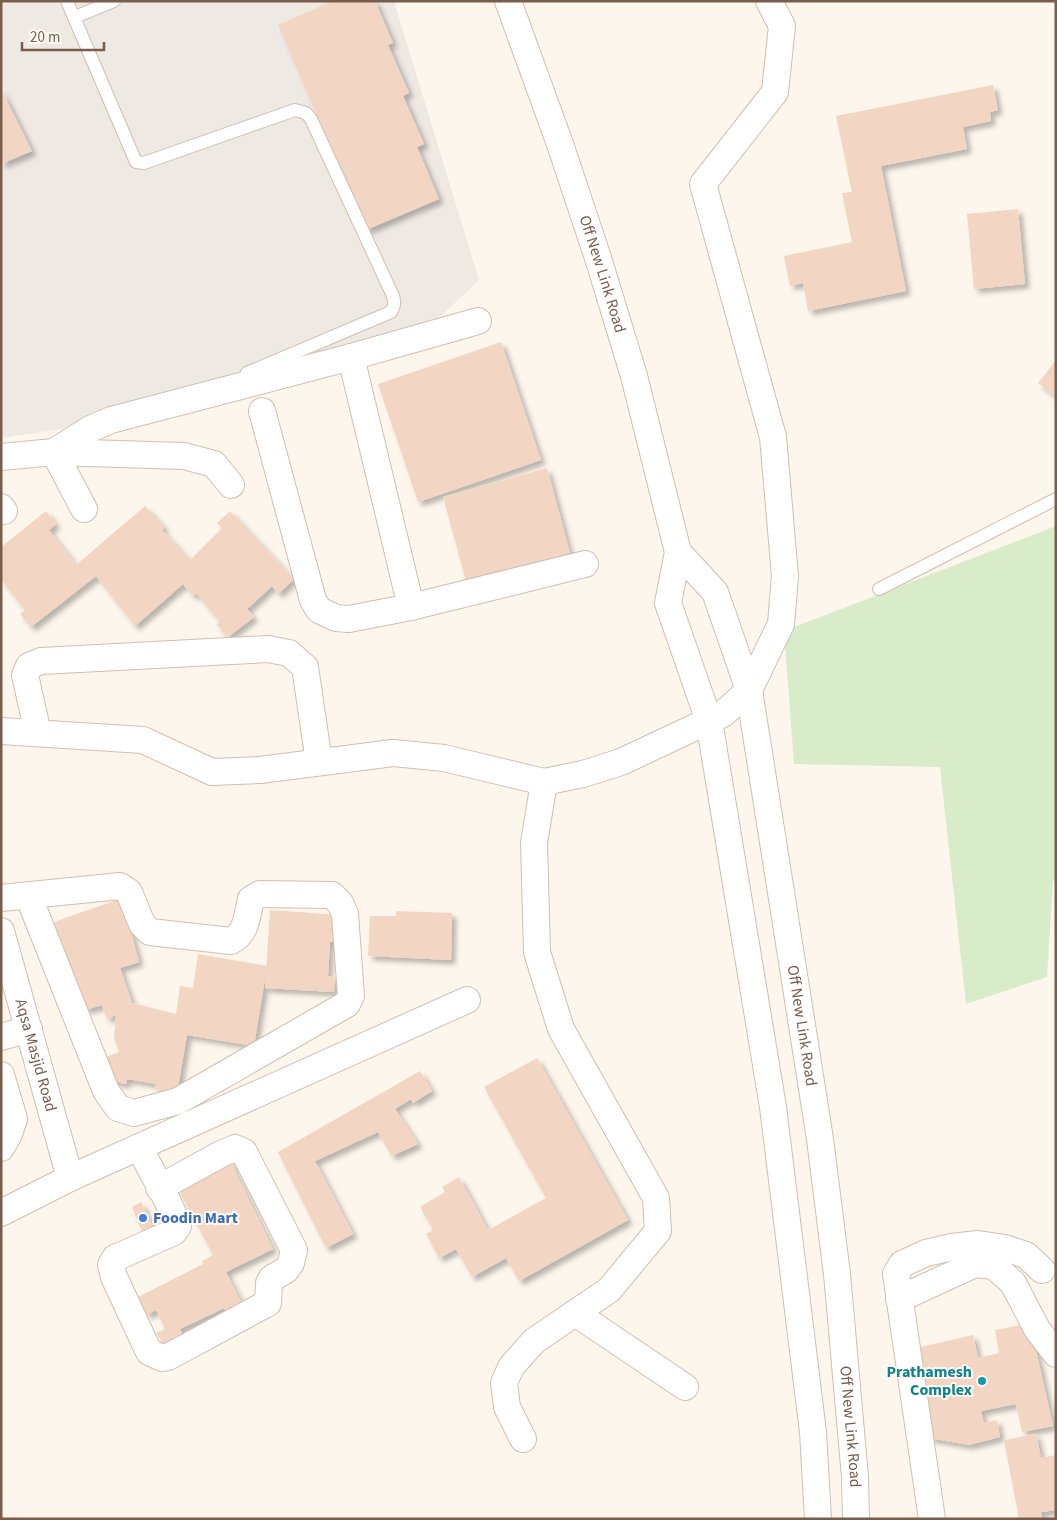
<svg xmlns="http://www.w3.org/2000/svg" width="1057" height="1520" viewBox="0 0 1057 1520" font-family="'Source Sans 3',sans-serif">
<style>
.industrial{fill:#efe9e4}
.green{fill:#d8ecc9}
.building{fill:#f3d5c3;filter:url(#shadow)}
.lines{fill:none;stroke-linecap:round;stroke-linejoin:round}
.lane-casing{stroke:#d1beb0;stroke-width:14}
.street-casing{stroke:#d1beb0;stroke-width:28}
.lane{stroke:#fff;stroke-width:12}
.street{stroke:#fff;stroke-width:26}
.shop-dot{fill:#3f7fe0;stroke:#fffaf3;stroke-width:2}
.culture-dot{fill:#0f9aa8;stroke:#fffaf3;stroke-width:2}
.labels{text-anchor:middle;dominant-baseline:central;stroke-width:4;stroke-linejoin:round;paint-order:stroke}
.street-label{font-size:16px;fill:#7a5c4d;stroke:#fffaf3}
.shop-label{font-size:16px;font-weight:bold;fill:#366cbe;stroke:#fffaf3;text-anchor:start}
.culture-label{font-size:16px;font-weight:bold;fill:#0d838f;stroke:#fffaf3;text-anchor:end}
</style>
<defs>
<filter id="shadow"><feDropShadow dx="4.5" dy="4.5" stdDeviation="2.5" flood-color="#0004"/></filter>
</defs>
<rect width="100%" height="100%" fill="#fdf6ec"/>
<!-- industrial -->
<path class="industrial" d="M1 1H394L479 280 422 334 196 409 1 438Z"/>
<!-- green -->
<path class="green" d="M1056 526V880L1053 881 1047 977 966 1004 940 767 794 764 784 631Z"/>
<!-- building -->
<path class="building" d="M332 1H375L393 43 388 45 409 93 403 96 424 144 417 147 439 199 366 230 278 25Z
M993 85 998 110 990 112 991 121 963 127 967 149 881 166 906 291 808 311 803 283 790 286 784 256 852 242 842 193 852 192 836 116Z
M1 89 32 151 1 164Z
M1018 209 1025 284 974 289 967 214Z
M501 342 541 460 418 502 378 384Z
M1056 360V397L1038 383Z
M547 468 571 557 467 585 443 497Z
M145 506 164 527 162 530 190 560 222 528 217 523 230 511 294 579 278 594 272 586 247 609 254 617 228 637 216 624 220 622 196 593 193 596 183 584 135 626 96 576 31 627 20 614 25 610 1 579V547L46 511 56 524 49 530 76 565Z
M122 898 139 962 120 968 132 1003 176 1014 180 986 193 988 198 954 267 966 254 1046 187 1035 177 1093 155 1089 156 1084 127 1079 126 1084 102 1079 106 1057 119 1052 114 1037 116 1015 107 1019 102 1005 85 1010 54 922Z
M270 910 339 915 337 942H330L328 976 335 977 334 992 265 988Z
M396 911 452 913 451 960 368 956 370 916H396Z
M537 1058 628 1220 519 1281 506 1258 472 1277 456 1249 439 1258 426 1234 433 1230 420 1207 445 1192 442 1187 459 1177 488 1230 546 1198 484 1087Z
M420 1071 432 1091 413 1103 411 1099 395 1109 418 1144 392 1156 378 1132 315 1161 353 1234 326 1248 278 1152Z
M229 1159 273 1249 226 1272 245 1310 229 1317 224 1308 180 1329 183 1336 164 1345 156 1333 165 1329 156 1310 147 1315 138 1297 203 1264 202 1261 213 1255 176 1185Z
M141 1202 154 1229 143 1234 132 1207Z
M1030 1323 1053 1426 1022 1432 1016 1404 981 1411 984 1423 997 1420 1000 1437 969 1445 929 1438 916 1348 973 1335 978 1358 999 1353 995 1330Z
M1036 1434 1041 1458 1056 1455V1510L1041 1512 1042 1519H1019L1004 1440Z"/>
<g class="lines">
<!-- lane casing -->
<g class="lane-casing">
<path id="lane" d="M67 1 136 162 144 163 295 110 306 113 311 119 393 296C395 302 395 306 391 312L247 373
M75 17 114 1
M879 589 1056 499"/>
</g>
<!-- street casing -->
<g class="street-casing">
<g id="street">
<path id="s1" d="M508 1 560 144 599 261 634 376 678 552 668 603 709 721 773 1107 813 1432 818 1519"/>
<path d="M351 357 411 607"/>
<path d="M262 411 313 600 319 610 336 618 349 619 411 607 585 564"/>
<path d="M1 457 54 452 184 456 214 464 231 485"/>
<path d="M1 507 4 511"/>
<path d="M84 509 54 452 90 429 111 420 351 357 478 321"/>
<path id="s2" d="M678 552 715 592 749 690 820 1139 837 1274 855 1477 856 1519"/>
<path d="M1 731 143 740 212 772 260 770 393 753 444 758 544 782"/>
<path d="M38 733 25 675 29 666 41 661 268 649 289 653 305 667 319 762"/>
<path d="M1 898 120 886 129 892 142 924 150 932 231 941C247 933 247 915 251 899L260 894 332 895 340 903 345 914 351 996 347 1004 178 1101 134 1113 118 1108 106 1091 28 895"/>
<path id="s3" d="M1 931 70 1178"/>
<path d="M1 1037 29 1029"/>
<path d="M1 1075 14 1119 9 1134 1 1148"/>
<path d="M139 1147C152 1173 169 1199 178 1226L174 1232 115 1258 111 1265 114 1277 149 1352 162 1358 168 1357 268 1303 269 1283 272 1278 286 1270 291 1263 294 1250 244 1152 235 1148 221 1154 159 1188"/>
<path d="M1 1213 70 1178 467 1000"/>
<path d="M899 1299 975 1264 994 1266 1013 1283 1037 1329 1056 1354"/>
<path d="M575 1313 685 1387"/>
<path d="M523 1439 507 1407 504 1383 511 1367 534 1341 609 1290 658 1231 656 1198 561 1029 537 952 534 843 544 782 583 774 621 762 723 714 749 690 781 624 785 576 773 437 703 184 775 92 782 26 769 1"/>
<path d="M932 1519 896 1274 902 1264 926 1253 952 1247 978 1244 1005 1248 1026 1255 1042 1270"/>
</g>
</g>
<!-- lane -->
<use href="#lane" class="lane"/>
<!-- street -->
<use href="#street" class="street"/>
</g>
<!-- markers -->
<circle class="shop-dot" cx="143" cy="1218" r="5"/>
<circle class="culture-dot" cx="982" cy="1381" r="5"/>
<g class="labels">
<!-- street labels -->
<g class="street-label">
<text stroke="none"><textPath href="#s1" startOffset="289">Off New Link Road</textPath></text>
<text stroke="none"><textPath href="#s2" startOffset="498">Off New Link Road</textPath></text>
<text stroke="none"><textPath href="#s3" startOffset="129">Aqsa Masjid Road</textPath></text>
<text stroke="none"><textPath href="#s2" startOffset="902">Off New Link Road</textPath></text>
</g>
<!-- shop labels -->
<g class="shop-label">
<text x="153" y="1218">Foodin Mart</text>
</g>
<!-- culture labels -->
<g class="culture-label">
<text x="972" y="1372">Prathamesh<tspan x="972" dy="18">Complex</tspan></text>
</g>
</g>
<!-- border -->
<rect width="1057" height="1520" fill="none" stroke="#7a5c4d" stroke-width="5"/>
<!-- scale -->
<path d="M22 42v8h82v-8" fill="none" stroke="#7a5c4d" stroke-width="2.5"/>
<text x="30" y="42" font-size="15" fill="#7a5c4d" stroke="#fffaf3" stroke-width="4" paint-order="stroke">20 m</text>
</svg>
